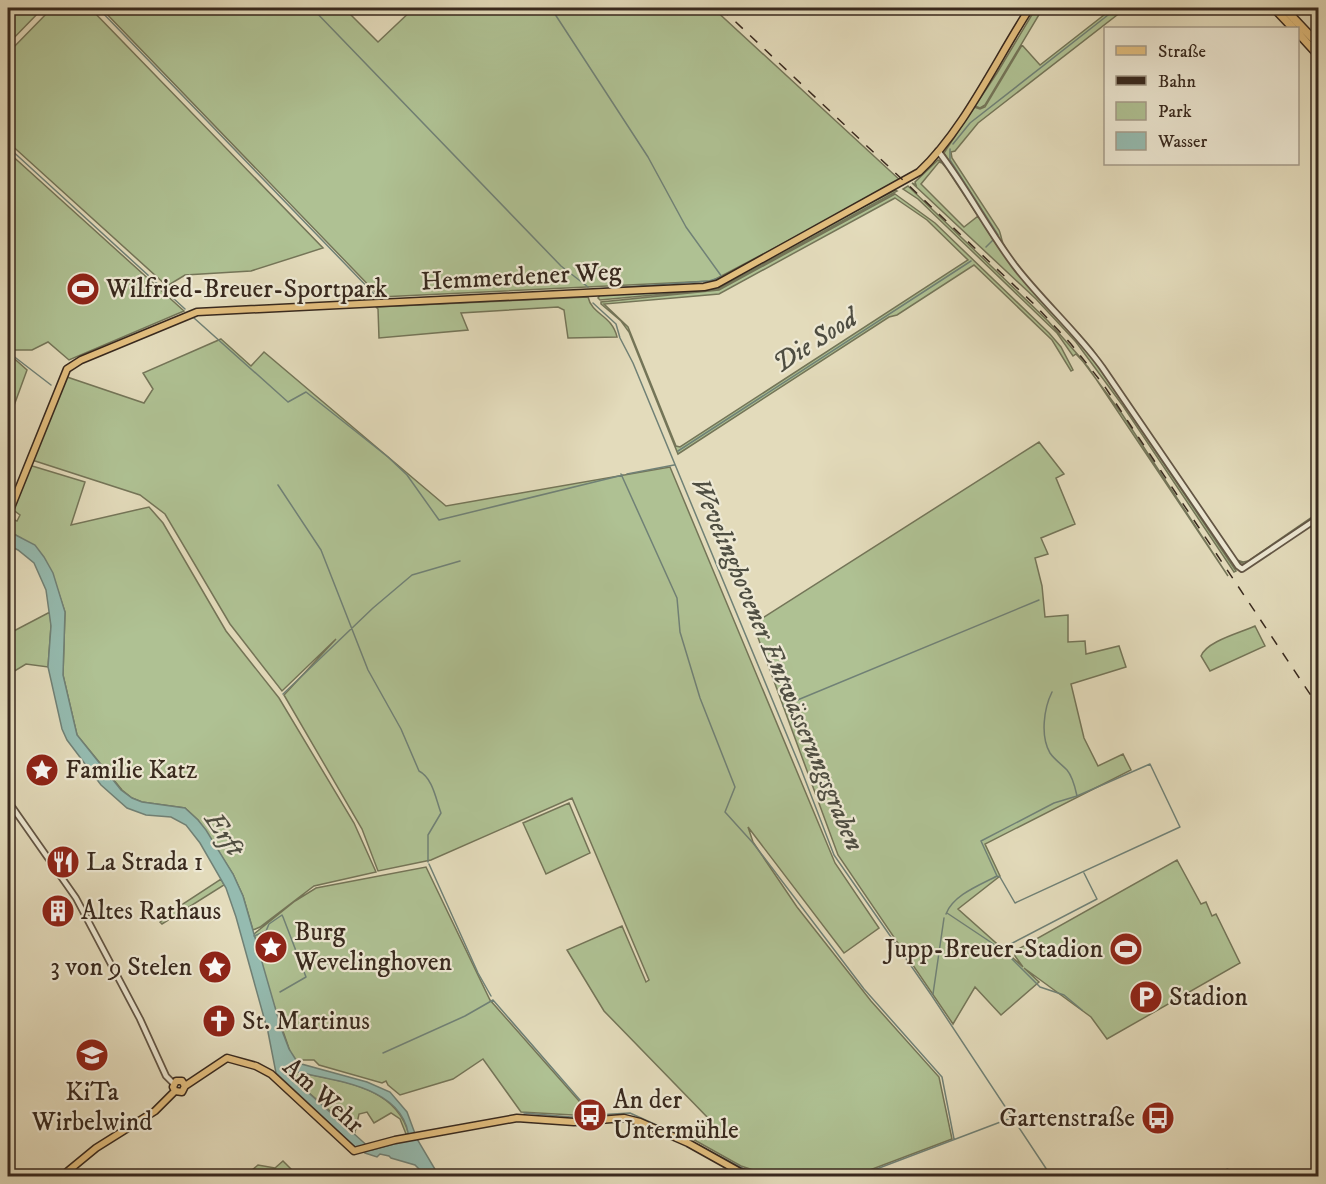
<svg xmlns="http://www.w3.org/2000/svg" width="1326" height="1184" viewBox="0 0 1326 1184" font-family="'IM FELL DW Pica',serif">
<style>
.green{fill:#afc193;stroke:#747558;stroke-width:1.5;fill-rule:evenodd}
.water{fill:#95bbb0;stroke:#708176;stroke-width:1.5;fill-rule:evenodd}
.lines{fill:none;stroke-linecap:round;stroke-linejoin:round}
.stream{stroke:#708176;stroke-width:1.5}
.minor-casing{stroke:#635645;stroke-width:8}
.major-casing{stroke:#38291e;stroke-width:9}
.highway-casing{stroke:#38291e;stroke-width:10}
.minor{stroke:#ede8d3;stroke-width:4.5}
.major{stroke:#e2be7e;stroke-width:6}
.highway{stroke:#e2be7e;stroke-width:7}
.rail{stroke:#38291e;stroke-width:1.5;stroke-dasharray:10 10;stroke-linecap:butt}
.labels{text-anchor:middle;dominant-baseline:central;stroke-width:4.5;stroke-linejoin:round;paint-order:stroke}
.street-label{font-size:26px;fill:#38291e;stroke:#ede8d3}
.poi-label{font-size:26px;fill:#38291e;stroke:#ede8d3;text-anchor:start}
.water-label{font-size:27px;font-style:italic;fill:#4f4e42;stroke:#ede8d3}
</style>
<rect width="100%" height="100%" fill="#e3dbbb"/>
<filter id="stains"><feTurbulence type="fractalNoise" baseFrequency=".00333" numOctaves="4"/><feColorMatrix values="0 0 0 0 .2 0 0 0 0 .09 0 0 0 0 .02 0 0 0 .5 -.17"/></filter>
<radialGradient id="worn" r=".72"><stop offset=".6" stop-color="#630" stop-opacity="0"/><stop offset="1" stop-color="#630" stop-opacity=".3"/></radialGradient>
<!-- green -->
<path class="green" d="M8 8H43L8 44Z
M52 8H90L323 248 251 271 185 275 167 286 8 142V53Z
M101 8H344L378 42 414 8H713L901 181 712 281 380 297Z
M1036 8H1043L985 105 980 108 975 106 997 73Z
M1113 8H1126L978 123 955 151 951 152 952 158 999 230C1001 234 1001 239 1003 243 1025 284 1064 314 1093 350L1237 560 1243 562 1248 561 1318 513V515L1246 564 1238 562 1101 362 1075 330 1035 287 1009 254 944 153 974 107 980 109 985 107 1022 45 1040 65Z
M8 152 184 311 69 360 48 342 32 350H13L8 344Z
M938 160 945 164 993 239 1015 270 1075 336 1101 370 1236 571 1234 572 1123 406 1076 342 1036 299 912 183 916 185 915 182ZM939 162 942 163 947 169 978 216 964 227 921 184Z
M908 186 1048 321 1079 356 1122 414 1228 576 1088 367 1076 354 1073 356 1057 333 918 199 903 189Z
M895 190 897 191 718 289 600 300 598 298 600 295 707 289Z
M895 194 935 223 1049 333 1061 347 1073 370 1071 371 1052 340 974 265 897 315 889 317 678 454 629 332 621 321 601 304V302L719 290ZM895 198 927 220 968 260 680 447 676 446 628 327 604 304 719 294Z
M588 297C592 315 612 315 617 337L568 338 564 310 558 307 461 313 468 330 379 338 378 309 376 307Z
M221 339 251 366 264 352 446 506 670 467 835 863 879 928 844 953 748 827 753 842 797 907 871 1001 939 1077 952 1139 854 1176H797L753 1170 741 1166 689 1137 709 1119 604 1011 567 950 622 926 646 982 649 980 572 798 431 860 378 871 362 829 284 695 336 639 282 691 230 624 165 514 140 495 32 460 67 377 144 403 153 389 143 373Z
M8 353 27 370 8 422Z
M1039 442 1064 474 1056 478 1075 524 1041 538 1048 554 1035 558 1042 586 1045 617 1068 615V642L1085 641 1086 654 1119 646 1126 667 1071 684 1084 738 1098 766 1123 754 1131 770 985 844 1000 876 958 909 1023 967 1015 956V951L1177 860 1201 904 1206 902 1212 916 1216 914 1240 963 1107 1039 1091 1017 1024 968 1039 982 1001 1015 975 987 953 1024 838 855 753 624Z
M29 465 85 482 71 525 149 507 163 523 226 631 279 698 354 823 376 872 314 886 260 927 253 930 243 896 233 874 198 820 185 808 142 802 132 798 122 790 77 735 63 675 65 612 52 573 21 538 8 531 10 518 17 521 20 515 12 509Z
M50 612 51 626 48 667 26 664 8 675V634Z
M1255 626 1265 646 1210 671 1201 656C1207 641 1240 633 1255 626Z
M569 803 590 853 546 874 523 823Z
M426 867 490 1000 587 1110 586 1114 573 1115 521 1112 483 1059 453 1079 400 1095 388 1085 386 1081 382 1083 319 1065 314 1060H295L292 1057 270 994 254 934 295 901 316 888Z
M221 879 224 885 162 924 160 922 164 919 163 917Z
M293 1071C336 1081 396 1084 409 1135L406 1134 400 1119 391 1113 374 1123 367 1112 359 1114 355 1132 289 1076Z
M283 1161 298 1176H245L258 1165 275 1168Z"/>
<!-- water -->
<path class="water" d="M8 531 35 545 44 557 53 573 65 612 63 675 77 735 121 790 132 798 142 802 185 808 198 820 206 830 233 874 243 896 281 1028 289 1049 298 1063 367 1082 390 1092 407 1112 417 1139 439 1176H426L415 1165 391 1158 389 1156 380 1154 377 1157 365 1153 353 1145 276 1073 268 1032 236 917 226 888 200 843 186 825 171 817 146 815 127 808 101 785 67 740 62 729 48 667 51 626 46 590 34 563 18 550 8 545ZM293 1071C334 1081 406 1086 409 1140L372 1150 290 1076Z"/>
<g class="lines">
<!-- stream -->
<path class="stream" d="M98 8 378 298
M312 8 561 266 588 287
M551 8 648 157 686 227 722 277 709 281 596 289
M953 144 970 123 1117 8
M8 147 185 309
M950 149V160L998 235
M986 247 993 240
M593 303 616 324 620 338 633 363 801 769 834 855 932 996 1051 1176
M194 318 288 402 306 392 388 457 407 475 439 520 623 475
M12 355 51 385
M678 451 971 261
M621 474 677 598 680 632 700 698 735 787 725 812 753 843 864 989 942 1077 954 1139
M627 474 674 465
M278 485 321 550 368 670 401 729 419 771C433 778 436 800 441 813L428 835V862
M283 694 373 608 412 575 460 561
M783 706 1039 600
M429 864 478 973 491 996
M997 876 1000 877 1015 903 1180 827 1150 764 1077 796
M947 913 1001 949 1097 899 1084 873
M946 914C953 895 980 885 997 876L981 841 1054 803 1077 796C1075 787 1073 777 1067 770 1061 764 1054 759 1050 753 1040 736 1044 708 1052 692
M254 936 266 931 269 924 282 915 283 917 306 977 280 992
M1005 952 1040 987 1064 995 1082 1010
M933 994 944 918
M383 1053 465 1016 493 1000 593 1115
M524 1113 571 1117 590 1115
M596 1115 630 1113 683 1137
M689 1140 744 1169 788 1176
M1227 1169 1243 1176
M858 1176 1011 1118"/>
<!-- minor casing -->
<g class="minor-casing">
<path id="minor" d="M938 151C966 187 987 229 1015 266 1042 301 1076 331 1102 367L1238 566 1242 569 1318 518
M8 801 76 898 140 1019 166 1076 174 1084"/>
</g>
<!-- major casing -->
<g class="major-casing">
<path id="major" d="M8 515 67 369 81 360 197 312 704 287 717 284 919 172C964 130 996 60 1030 8
M175 1091 182 1092 185 1086 227 1058 256 1066 271 1074 354 1151 395 1140 517 1118 574 1122 624 1118 640 1122 688 1143 740 1172 758 1176
M175 1091 173 1087 176 1081H182L185 1086
M62 1176 96 1148 155 1111 175 1091"/>
</g>
<!-- highway casing -->
<g class="highway-casing">
<path id="highway" d="M1274 8 1293 28
M1284 8 1318 44
M1298 33 1318 55"/>
</g>
<!-- minor -->
<use href="#minor" class="minor"/>
<!-- major -->
<use href="#major" class="major"/>
<!-- highway -->
<use href="#highway" class="highway"/>
<!-- rail -->
<path class="rail" d="M721 8 1035 305 1071 344 1103 384 1318 706"/>
</g>
<!-- icons -->
<defs>
<g id="stadium-disc" transform="scale(1.725)"><circle r="9.5" fill="#8f2418" stroke="#ede8d3"/><path d="M0-5a6.5 5 0 1 0 0 10a6.5 5 0 1 0 0-10ZM-3.5-1.8h7v3.6h-7Z" fill="#fff"/></g>
<g id="sight-disc" transform="scale(1.725)"><circle r="9.5" fill="#8f2418" stroke="#ede8d3"/><path d="M0-6L1.8-2.2L6-1.7L2.9 1.2L3.7 5.4L0 3.3L-3.7 5.4L-2.9 1.2L-6-1.7L-1.8-2.2Z" fill="#fff"/></g>
<g id="restaurant-disc" transform="scale(1.725)"><circle r="9.5" fill="#8f2418" stroke="#ede8d3"/><path d="M-5-6h1v4h1v-4h1v4h1v-4h1v5L-1.5 .5V6h-2V.5L-5-1ZM5-6V6H3V1.5H1.5Q1.5-4 5-6Z" fill="#fff"/></g>
<g id="building-disc" transform="scale(1.725)"><circle r="9.5" fill="#8f2418" stroke="#ede8d3"/><path d="M-4-6H4V6H1V3H-1V6H-4ZM-2.5-4.3h1.7v1.8h-1.7ZM.8-4.3h1.7v1.8H.8ZM-2.5-1h1.7V.8h-1.7ZM.8-1h1.7V.8H.8Z" fill="#fff"/></g>
<g id="parking-disc" transform="scale(1.725)"><circle r="9.5" fill="#8f2418" stroke="#ede8d3"/><path d="M-3.5-5.5H1a3.5 3.5 0 0 1 0 7H-1V5.5H-3.5ZM-1-3.4V-.6H.8a1.4 1.4 0 0 0 0-2.8Z" fill="#fff"/></g>
<g id="church-disc" transform="scale(1.725)"><circle r="9.5" fill="#8f2418" stroke="#ede8d3"/><path d="M-1.2-6h2.4v3.5h3.3v2.4h-3.3V6h-2.4V-.1h-3.3v-2.4h3.3Z" fill="#fff"/></g>
<g id="school-disc" transform="scale(1.725)"><circle r="9.5" fill="#8f2418" stroke="#ede8d3"/><path d="M0-5L7-2L0 1L-7-2ZM-4 1L0 2.5L4 1V4Q0 6-4 4Z" fill="#fff"/></g>
<g id="bus-disc" transform="scale(1.725)"><circle r="9.5" fill="#8f2418" stroke="#ede8d3"/><path d="M-5-6H5V4H4V6H2V4H-2V6H-4V4H-5ZM-3.5-4V0h7V-4ZM-3.5 1.2v1.5H-2V1.2ZM2 1.2v1.5H3.5V1.2Z" fill="#fff"/></g>
</defs>
<g fill-rule="evenodd">
<use href="#stadium-disc" x="83" y="289"/>
<use href="#sight-disc" x="42" y="770"/>
<use href="#restaurant-disc" x="63" y="862"/>
<use href="#building-disc" x="58" y="911"/>
<use href="#sight-disc" x="271" y="947"/>
<use href="#stadium-disc" x="1126" y="949"/>
<use href="#sight-disc" x="215" y="967"/>
<use href="#parking-disc" x="1146" y="997"/>
<use href="#church-disc" x="219" y="1021"/>
<use href="#school-disc" x="92" y="1055"/>
<use href="#bus-disc" x="590" y="1115"/>
<use href="#bus-disc" x="1158" y="1118"/>
</g>
<g class="labels">
<!-- street labels -->
<g class="street-label">
<text transform="translate(521 277) rotate(-3)">Hemmerdener Weg</text>
<text transform="translate(323 1096) rotate(42)">Am Wehr</text>
</g>
<!-- poi labels -->
<g class="poi-label">
<text x="106" y="289">Wilfried-Breuer-Sportpark</text>
<text x="65" y="770">Familie Katz</text>
<text x="86" y="862">La Strada 1</text>
<text x="81" y="911">Altes Rathaus</text>
<text x="294" y="932">Burg<tspan x="294" dy="30">Wevelinghoven</tspan></text>
<text x="1103" y="949" text-anchor="end">Jupp-Breuer-Stadion</text>
<text x="192" y="967" text-anchor="end">3 von 9 Stelen</text>
<text x="1169" y="997">Stadion</text>
<text x="242" y="1021">St. Martinus</text>
<text x="92" y="1092" text-anchor="middle">KiTa<tspan x="92" dy="30">Wirbelwind</tspan></text>
<text x="613" y="1100">An der<tspan x="613" dy="30">Untermühle</tspan></text>
<text x="1135" y="1118" text-anchor="end">Gartenstraße</text>
</g>
<!-- water labels -->
<g class="water-label">
<text transform="translate(815 341) rotate(-33)">Die Sood</text>
<text transform="translate(777 664) rotate(67)">Wevelinghovener Entwässerungsgraben</text>
<text transform="translate(224 834) rotate(55)">Erft</text>
</g>
</g>
<!-- margin -->
<rect width="1326" height="1184" fill="none" stroke="#e3dbbb" stroke-width="30"/>
<rect x="9" y="9" width="1308" height="1166" fill="none" stroke="#38291e" stroke-width="3"/>
<rect x="15" y="15" width="1296" height="1154" fill="none" stroke="#38291e" stroke-width="1.5"/>
<!-- legend -->
<rect x="1104" y="27" width="195" height="138" fill="#ede8d3" stroke="#a59c8b" stroke-width="1.5"/>
<rect x="1116" y="46" width="30" height="9" fill="#e2be7e" stroke="#a59c8b" stroke-width="1.5"/>
<text x="1158" y="57" font-size="18" fill="#38291e">Straße</text>
<rect x="1116" y="76" width="30" height="9" fill="#38291e" stroke="#a59c8b" stroke-width="1.5"/>
<text x="1158" y="87" font-size="18" fill="#38291e">Bahn</text>
<rect x="1116" y="102" width="30" height="18" fill="#afc193" stroke="#a59c8b" stroke-width="1.5"/>
<text x="1158" y="117" font-size="18" fill="#38291e">Park</text>
<rect x="1116" y="132" width="30" height="18" fill="#95bbb0" stroke="#a59c8b" stroke-width="1.5"/>
<text x="1158" y="147" font-size="18" fill="#38291e">Wasser</text>
<rect width="100%" height="100%" filter="url(#stains)"/>
<rect width="100%" height="100%" fill="url(#worn)"/>
</svg>
